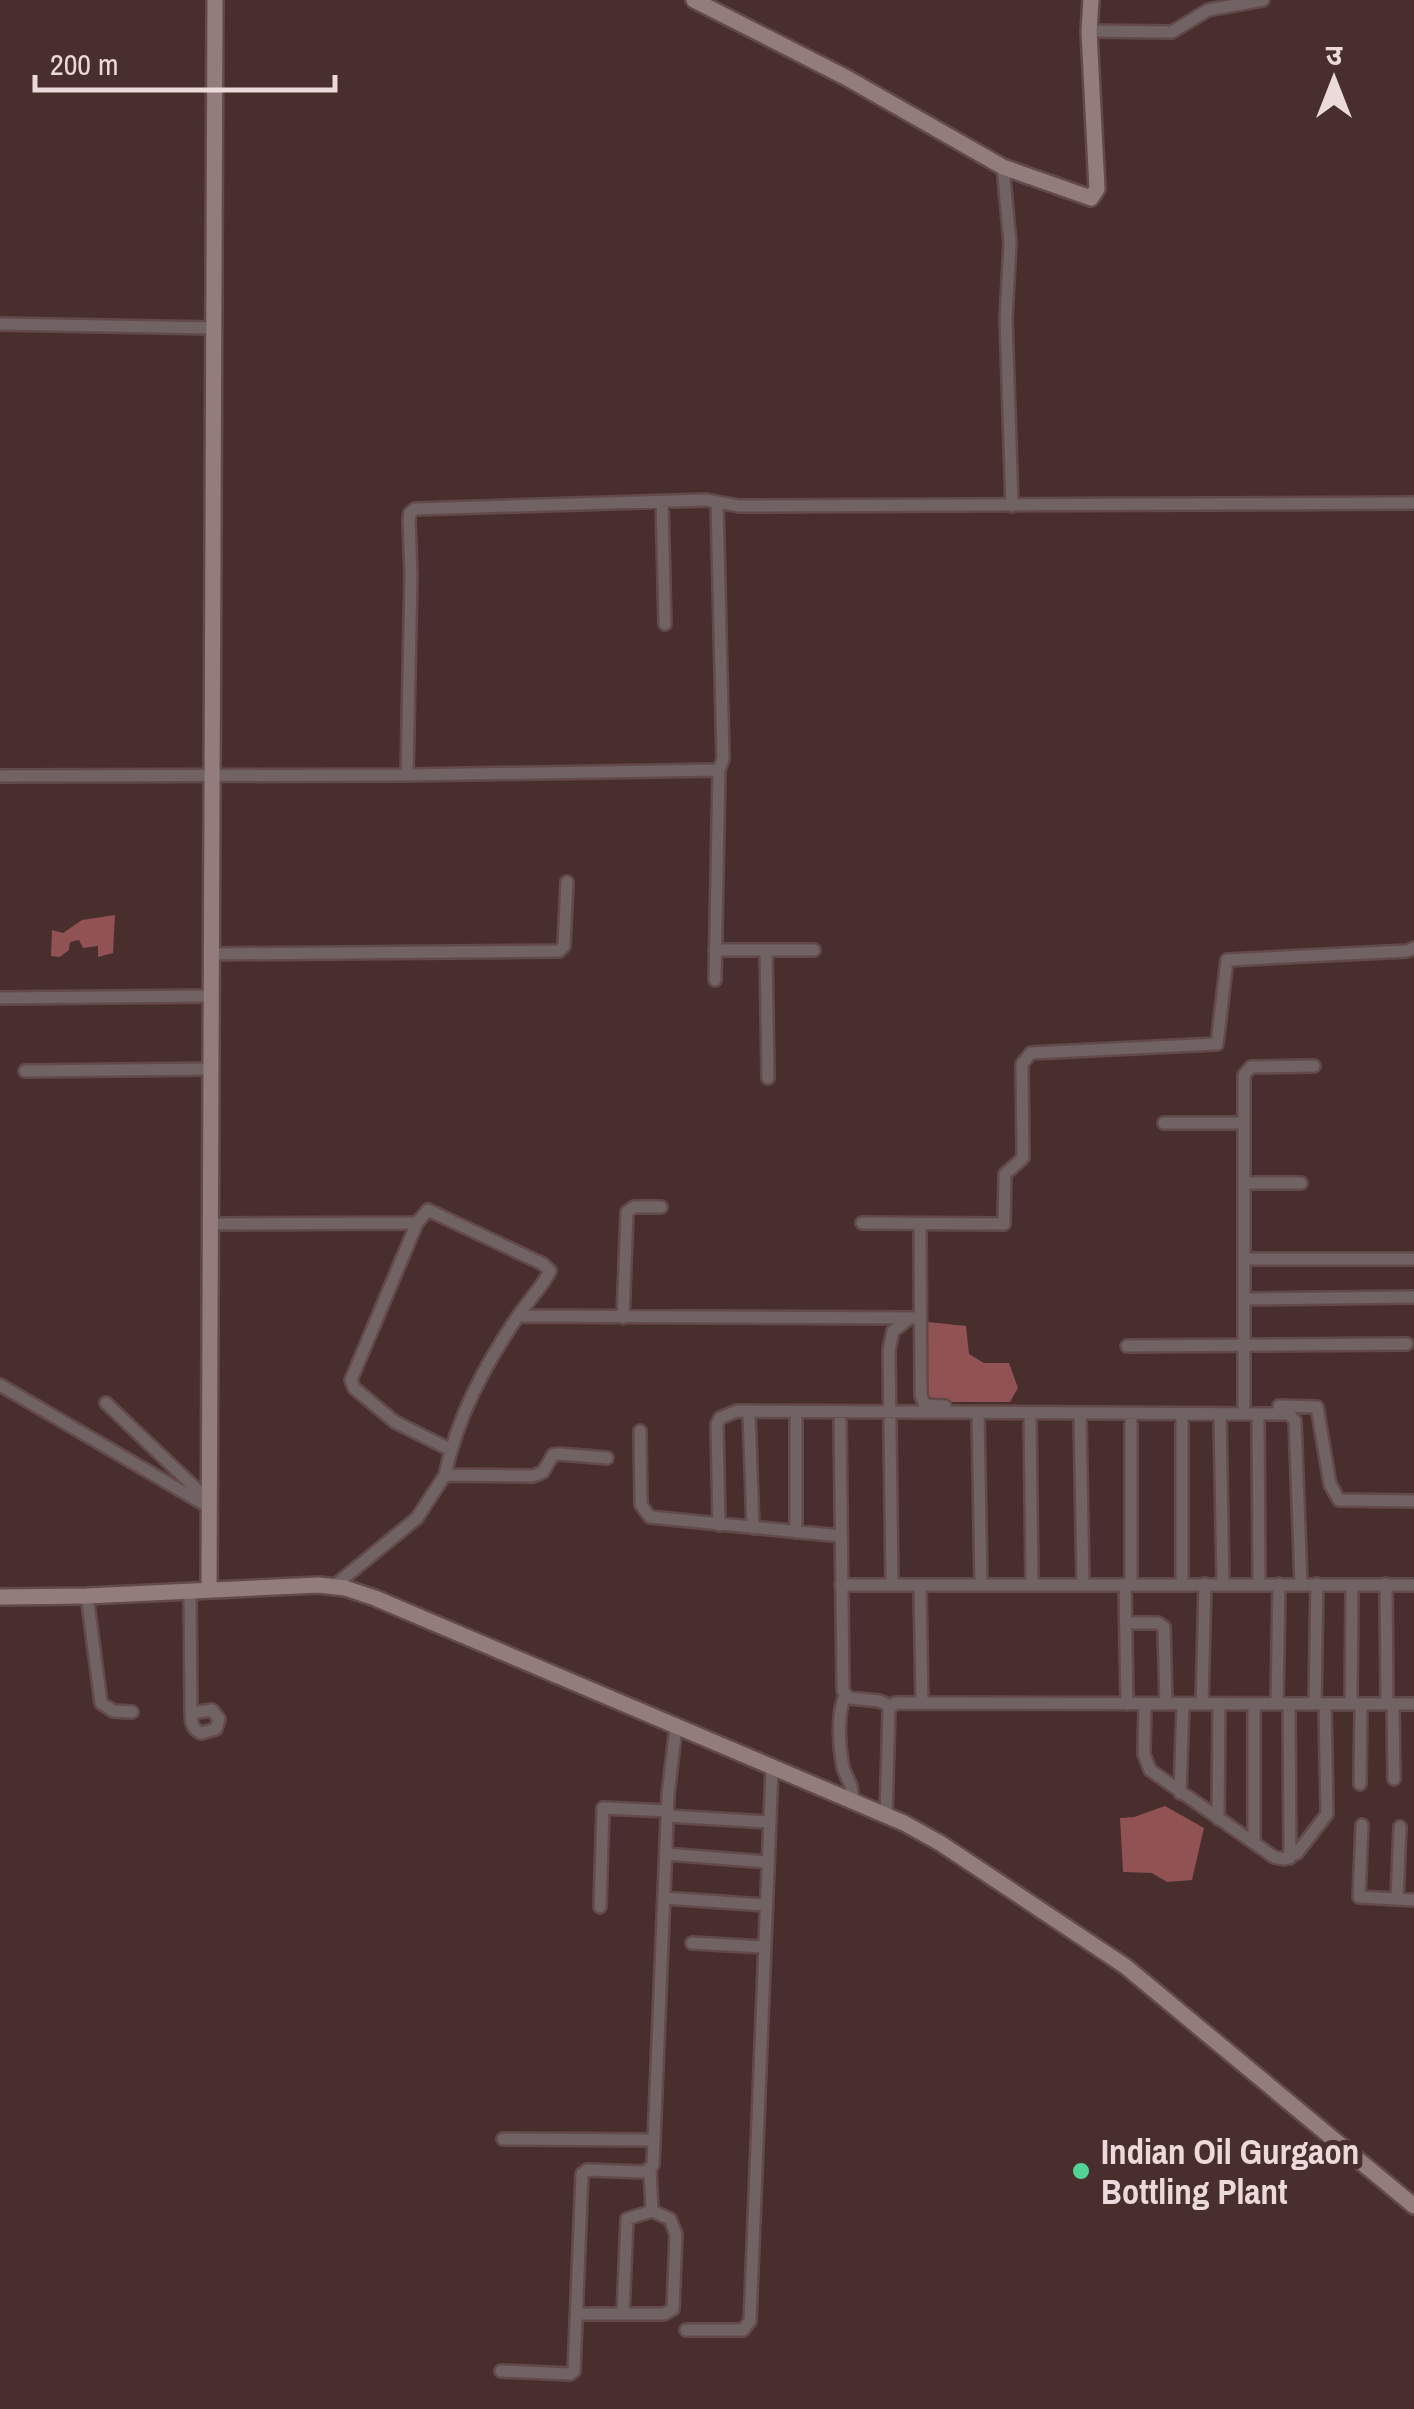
<svg xmlns="http://www.w3.org/2000/svg" width="1414" height="2409" viewBox="0 0 1414 2409" font-family="'Archivo Narrow','Noto Sans Devanagari',sans-serif">
<style>
.water{fill:#915254}
.lines{fill:none;stroke-linecap:round;stroke-linejoin:round}
.street-casing{stroke:#634a4a;stroke-width:16}
.secondary-casing{stroke:#634a4a;stroke-width:20}
.street{stroke:#716363;stroke-width:11}
.secondary{stroke:#927c7c;stroke-width:15}
.poi-dot{fill:#54d396;stroke:#492e2e;stroke-width:4}
.labels{text-anchor:middle;dominant-baseline:central;stroke-width:10;stroke-linejoin:round;paint-order:stroke}
.poi-label{font-size:35px;font-weight:bold;fill:#ecdada;stroke:#492e2e;text-anchor:start}
</style>
<rect width="100%" height="100%" fill="#492e2e"/>
<!-- water -->
<path class="water" d="M115 915 113 953 98 957V946L83 948 79 940 70 942 69 950 60 957 51 956 52 930 63 933 82 920Z
M928 1322 966 1326 969 1354 984 1363H1009L1018 1388 1010 1402H934L921 1389V1332Z
M1165 1806 1204 1828 1192 1880 1167 1882 1152 1873 1123 1872 1120 1818 1134 1817Z"/>
<g class="lines">
<!-- street casing -->
<g class="street-casing">
<path id="street" d="M1089 31 1172 32 1208 10 1263 0
M1003 167 1010 243 1006 319 1012 506
M0 324 214 328
M662 502 665 624
M407 775 411 575 409 520 410 513 415 509 706 500 739 506 1414 503
M0 776 407 775 719 770 723 759 717 502
M715 950H814
M766 950 768 1078
M211 954 559 951 564 946 567 882
M715 980 719 770
M0 998 211 996
M25 1071 211 1069
M1164 1123H1244
M1244 1183H1301
M862 1223 1004 1224 1005 1174 1023 1158 1022 1064 1031 1053 1217 1044 1227 960 1407 951 1414 948
M210 1224 417 1223
M920 1226 921 1396 925 1405 945 1406
M1244 1259H1412
M1244 1299 1414 1297
M518 1316 920 1318
M623 1318 627 1212 634 1207H661
M1127 1346 1407 1344
M0 1385 209 1507
M106 1403 209 1501
M1244 1406V1075L1251 1067 1314 1066
M1279 1406 1317 1407 1330 1484 1339 1500 1414 1501
M749 1411 753 1528
M840 1413 843 1691 849 1698 879 1701 891 1706
M978 1414 981 1584
M1030 1414 1032 1584
M1080 1414 1083 1584
M1131 1414V1584
M1220 1414 1223 1584
M1258 1414 1259 1584
M640 1431 641 1505 650 1517 841 1536
M445 1475C457 1417 485 1365 518 1316 528 1301 542 1287 550 1271L543 1264 428 1210 417 1223 351 1380 354 1388 395 1422 451 1450
M719 1525 717 1424 720 1418 737 1411 1289 1414 1295 1421 1301 1584
M796 1532V1412
M1125 1584 1127 1704
M1182 1584V1414
M1386 1584 1387 1704
M841 1585H1414
M892 1585 889 1350 893 1331 910 1318
M920 1585 922 1703
M334 1586 417 1518 445 1475 533 1476 543 1472 553 1455 559 1454 607 1458
M190 1591 191 1713C191 1722 192 1729 201 1733L216 1729 219 1719 212 1710 191 1713
M87 1596 101 1703 113 1711 132 1712
M1126 1623H1158L1164 1627 1166 1704
M845 1696C837 1712 839 1744 842 1762 844 1780 853 1777 852 1801
M1315 1703 1317 1584
M1145 1704 1144 1754 1150 1770 1274 1857 1284 1859 1297 1853 1327 1814 1325 1704
M1202 1704 1205 1584
M1254 1704V1843
M1277 1704 1279 1584
M1289 1704 1290 1858
M1351 1704 1352 1585
M1393 1704 1394 1779
M1360 1784 1361 1704
M1180 1793 1183 1704
M667 1816 769 1822
M886 1816 889 1710 895 1703 1414 1704
M1218 1819 1219 1704
M1362 1825 1359 1897 1414 1900
M666 1854 767 1862
M664 1898 765 1905
M1397 1899 1400 1827
M600 1907 603 1808 668 1811
M692 1943 763 1947
M503 2139 654 2140
M577 2314H664L673 2309 676 2234 670 2219 652 2211 650 2170
M623 2314 627 2219 652 2211
M686 2330H743L750 2321 772 1768
M501 2371 570 2374 574 2371 582 2174 587 2170 645 2172 653 2165 668 1795 676 1727"/>
</g>
<!-- secondary casing -->
<g class="secondary-casing">
<path id="secondary" d="M694 0 847 78 1003 167 1091 198 1097 189 1089 31 1091 0
M209 1590 215 0
M0 1597 87 1596 319 1585 345 1588 375 1598 904 1823 940 1843 1125 1966 1414 2206"/>
</g>
<!-- street -->
<use href="#street" class="street"/>
<!-- secondary -->
<use href="#secondary" class="secondary"/>
</g>
<!-- markers -->
<circle class="poi-dot" cx="1081" cy="2171" r="10"/>
<g class="labels">
<!-- poi labels -->
<g class="poi-label">
<text x="1101" y="2151">Indian Oil Gurgaon<tspan x="1101" dy="40">Bottling Plant</tspan></text>
</g>
</g>
<!-- north arrow -->
<g transform="translate(1334 80)" stroke="#492e2e" stroke-width="8" paint-order="stroke">
<path d="M0-8L18 38L0 25L-18 38Z" fill="#ecdada"/>
<text y="-15" font-size="28" font-weight="bold" text-anchor="middle" fill="#ecdada">उ</text>
</g>
<!-- scale -->
<path d="M35 75v15h300v-15" fill="none" stroke="#ecdada" stroke-width="5"/>
<text x="50" y="75" font-size="30" fill="#ecdada" stroke="#492e2e" stroke-width="8" paint-order="stroke">200 m</text>
</svg>
